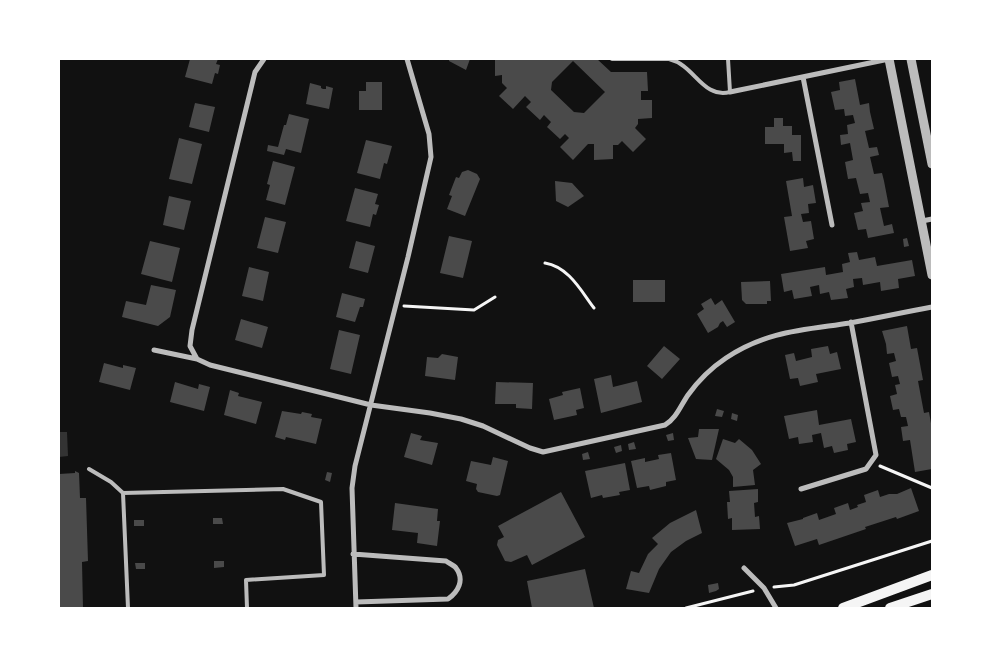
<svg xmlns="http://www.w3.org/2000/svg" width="991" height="667" viewBox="0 0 991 667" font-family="Literata,serif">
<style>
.water{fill:#333}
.building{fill:#4a4a4a;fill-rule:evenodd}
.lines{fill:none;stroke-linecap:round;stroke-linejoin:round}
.path{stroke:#f5f5f5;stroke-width:3}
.service{stroke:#bcbcbc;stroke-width:4}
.minor{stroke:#bcbcbc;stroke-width:5}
.tertiary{stroke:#bcbcbc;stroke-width:9}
.secondary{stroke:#f5f5f5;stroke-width:10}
</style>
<rect width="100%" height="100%" fill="#111"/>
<!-- water -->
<path class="water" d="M59 432H67L68 456 59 457Z"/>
<!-- building -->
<path class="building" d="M190 59H218L216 64 220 65 218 74 215 73 212 84 185 77Z
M449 59H470L466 70 449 61Z
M495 59H597L611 72H647L648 91H641V100H652V118L638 119V124L635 128 646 139 633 152 622 141 618 145H613V159L594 160V144H588L573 160 560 147 569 138 565 134 560 139 547 127 551 122 544 115 540 120 526 107 531 102 525 96 513 109 499 96 507 88 502 83V75L495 76ZM573 61 605 92 584 113 574 112 551 90 552 82Z
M855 79 860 105 869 103 870 112 874 129 865 131 869 148 877 147 879 155 870 157 874 174 882 173 884 181 889 207 880 208 884 226 892 224 894 233 868 238 866 229 858 230 854 213 863 211 861 203 870 202 868 193 860 194 856 178 848 179 845 162 853 160 850 143 841 145 840 135 848 134 847 125 855 123 853 115 845 116 844 109 835 110 831 92 840 90 839 82Z
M366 82H382V110H359V91H366Z
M310 83 321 86V88L323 89H326V86L333 88 329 109 306 104Z
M195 103 215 107 209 132 189 127Z
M289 114 309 119 301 153 286 149 284 155 267 151 268 145 278 147 284 125H286Z
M774 118H783V126H792V135H801V161H793L792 152 784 153V144H765V127H774Z
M179 138 202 144 192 184 169 179Z
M366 140 392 146 387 164 384 163 380 179 357 173Z
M273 161 295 167 285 205 266 200 270 185 267 184Z
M468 170 477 174 480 179 465 216 447 209 452 196 449 195 456 177 459 178 462 172Z
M803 178 804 187 813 185 816 203 808 204 809 213 801 214 803 222 811 221 814 239 806 241 808 248 790 251 784 217 792 216 786 181Z
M555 181 572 183 584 196 568 207 556 201Z
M355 188 378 194 375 204 379 205 376 215 373 214 370 227 346 221Z
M169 196 191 201 184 230 163 225Z
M265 217 286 222 278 253 257 248Z
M449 236 472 241 463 278 440 273Z
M907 238 909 246 904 247 903 239Z
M150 241 180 248 172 282 141 274Z
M356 241 375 246 368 273 349 268Z
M857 252 859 260 875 257 877 266 912 260 915 276 898 279 899 288 881 291 880 282 863 285 862 278 853 279 854 287 846 289 848 298 831 300 829 292 820 294 819 285 810 287 812 296 794 299 792 290 784 292 781 274 825 267 826 275 843 272 842 264 850 262 848 253Z
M249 267 269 272 263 301 242 296Z
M633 280H665V302H633Z
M770 281 771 301H767V304H746L742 300 741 282Z
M151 285 176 290 170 317 158 326 122 317 126 301 146 305Z
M342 293 365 299 363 307H360L355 322 336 317Z
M711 298 715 305 722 300 735 322 727 327 723 321 720 323 718 327 708 333 697 314 704 309 701 304Z
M241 319 268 327 262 348 235 340Z
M907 326 911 349 917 348 923 380 918 381 924 413 929 412 932 429V469L915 472 910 440 903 441 901 427 908 426 906 417H901L899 409 893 410 890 396 897 394 895 385 900 384 898 376 892 377 889 363 896 361 894 353 887 354 886 344 882 331Z
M339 330 360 335 351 374 330 369Z
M664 346 680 359 662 379 647 366Z
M828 346 830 354 837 352 841 369 816 374 818 382 800 386 798 378 790 379 785 355 794 353 796 361 812 357 811 349Z
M442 354 458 357 455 380 425 376 427 357 438 358Z
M104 363 123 368V365L136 368 130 390 99 382Z
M611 375 613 387 637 381 642 402 601 413 594 379Z
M175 382 198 389 199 384 210 387 204 411 170 402Z
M496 382 533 383 532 409 516 408V404H495Z
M580 388 584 408 576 410 577 415 554 420 549 399 563 395 562 392Z
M230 390 239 393 238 396 262 402 256 424 224 415Z
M717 409 724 411 722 417 715 416Z
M817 410 819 425 851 419 856 442 847 444 848 450 834 453 832 446 824 448 821 433 812 435 813 442 799 444 798 437 789 439 784 416Z
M282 411 301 414 302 412 312 414 311 417 322 419 316 444 286 437 285 440 275 437Z
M732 413 738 415 737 421 731 419Z
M699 429H719L712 460 696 459 688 438 698 437Z
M411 433 422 436 420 440 438 443 432 465 404 457Z
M673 433 674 440 668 441 666 435Z
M723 439 735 443 739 439 752 450 761 464 753 470 755 485 733 487V477L729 470 716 459Z
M634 442 636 449 629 450 628 444Z
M621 445 622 451 616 453 614 447Z
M588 452 590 459 583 460 582 454Z
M671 453 676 480 666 482V486L650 490 649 486 637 488 631 461 645 458V462L659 459 658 455Z
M493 457 508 461 500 495 497 496 478 492 476 489 477 484 466 481 471 461 491 465Z
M625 463 630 490 619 492 620 495 603 498 602 495 591 498 585 471Z
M75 471 79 473 80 498H86L88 561 82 562 83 608H59V474L75 473Z
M327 472 332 473 330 482 325 480Z
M911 488 919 511 897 519 896 517 865 527 866 529 819 545 817 539 795 546 787 523 803 519V518L817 513 819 520 836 514 834 508 848 503 850 510 858 507 857 505 866 502 864 495 878 490 880 497 889 494H897Z
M758 489V502L754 503 755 517 759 516 760 529 732 530V518L728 519 727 502H730L729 491Z
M561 492 585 537 532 565 527 555 511 562 505 561 497 545 498 540 504 537 498 526Z
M395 503 438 509 437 521H440L437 546 417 543 418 533 392 530Z
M696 510 702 533 686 541 671 552 659 569 649 593 626 589 631 571 639 573 648 554 658 544 652 538 670 523Z
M213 518H222L223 524H213Z
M134 520H144V526H134Z
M214 561H224V567L214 568Z
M135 563H145V569H136Z
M585 569 594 608H532L527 581Z
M718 583 719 589 716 591 709 593 708 585Z"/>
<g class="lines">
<!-- path -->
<path class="path" d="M545 263C569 267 581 291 594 308
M404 306 474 310 495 297
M880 466 932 488
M774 587 794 585 932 541
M686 608 753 591"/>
<!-- service -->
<path class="service" d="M612 59H669
M669 59C695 65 702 99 730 92L728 59
M89 469 111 482 123 493
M128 608 123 493 283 489 321 502 324 575 246 580 247 608"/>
<!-- minor -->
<path class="minor" d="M803 77 832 225
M730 92 889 59
M922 221 932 219
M154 350 197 359 210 365 371 405 430 413 461 419 483 426 530 448 543 452 665 425C676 419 681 405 688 395 698 381 711 368 726 358 766 331 804 330 850 323 877 318 905 312 932 307
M197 359 190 346 192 330 255 72 264 59
M801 489 866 469 876 455 851 322
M353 554 446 561C448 563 454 565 456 568 465 580 458 592 448 599L356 602
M744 568 764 588 776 608
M356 608 352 488 355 466 408 257 431 157 429 134 407 59"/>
<!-- tertiary -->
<path class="tertiary" d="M889 59 932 275
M911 59 932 164"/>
<!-- secondary -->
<path class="secondary" d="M843 608 932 575
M890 608 932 594"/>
</g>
<!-- border -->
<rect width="991" height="667" fill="none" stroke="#ffffff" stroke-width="120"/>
</svg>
